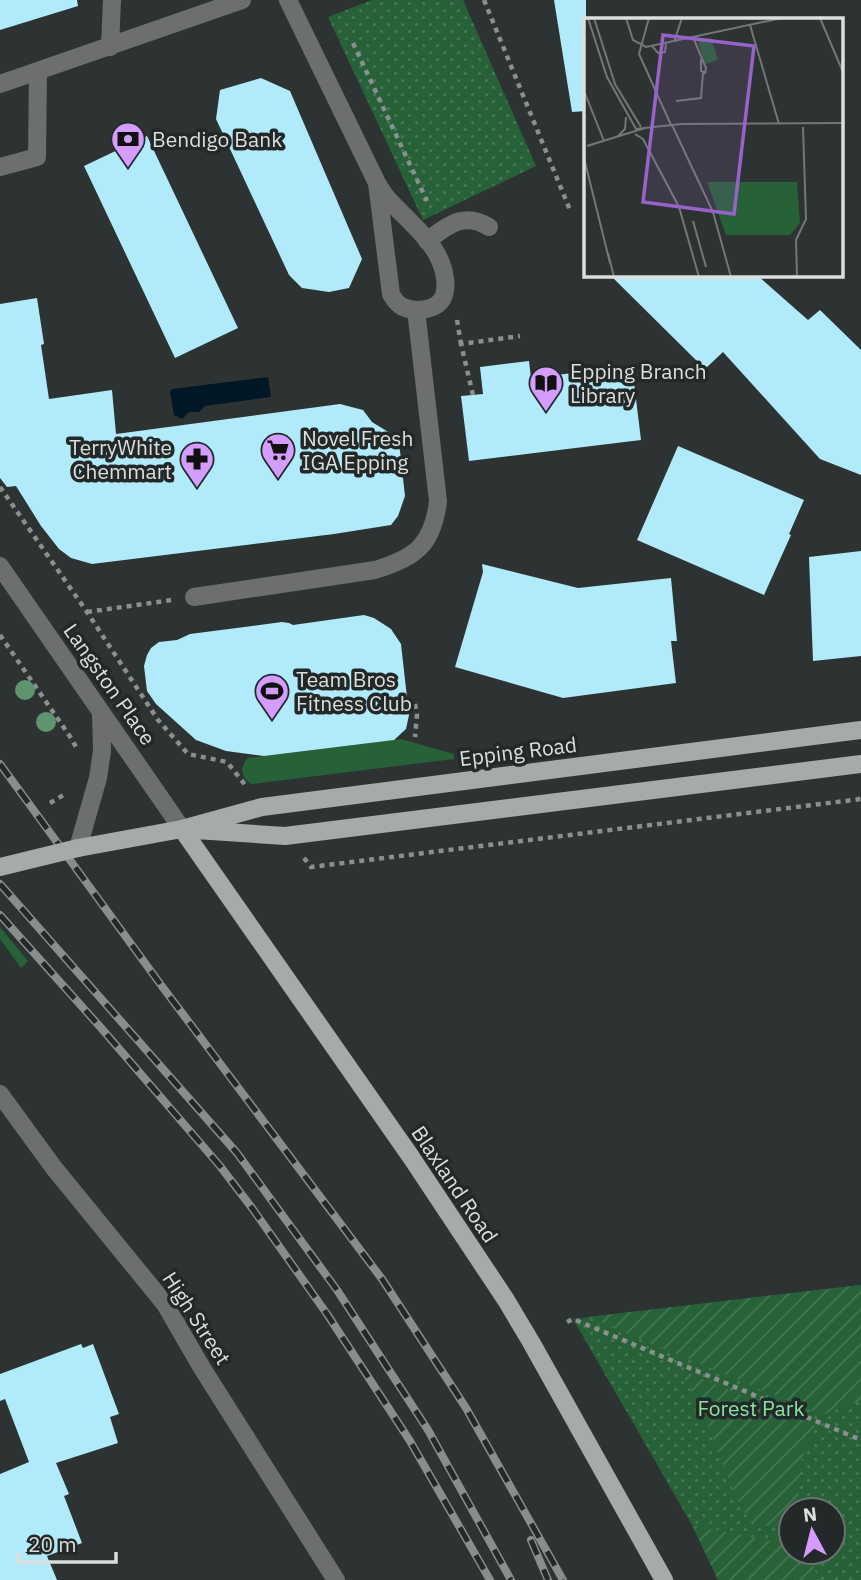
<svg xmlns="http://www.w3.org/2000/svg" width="861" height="1580" viewBox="0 0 861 1580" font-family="'IBM Plex Sans',sans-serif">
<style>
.grass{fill:#266138}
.park{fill:url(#park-dots);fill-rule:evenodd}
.garden{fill:url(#garden-furrows)}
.water{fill:#021726}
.building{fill:#b0eafb}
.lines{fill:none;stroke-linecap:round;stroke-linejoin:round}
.path{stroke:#8b908f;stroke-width:4.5;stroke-dasharray:5 5;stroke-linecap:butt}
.minor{stroke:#6c6f6e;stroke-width:18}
.major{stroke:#a6aba9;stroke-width:18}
.rail-casing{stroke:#898e8d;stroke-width:8}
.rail{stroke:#232929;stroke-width:5;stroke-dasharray:16;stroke-linecap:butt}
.major-bridge{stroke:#a6aba9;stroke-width:18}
.tree{fill:#5e956e}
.labels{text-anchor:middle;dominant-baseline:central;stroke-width:7;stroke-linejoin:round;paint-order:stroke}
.poi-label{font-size:21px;fill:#dbdfde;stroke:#232929;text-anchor:start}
.street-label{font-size:21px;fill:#dbdfde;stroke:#232929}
.park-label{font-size:21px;fill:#86e69f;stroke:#232929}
.inset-road{fill:none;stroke:#737877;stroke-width:2}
.view{fill:#9862c8;fill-opacity:0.15;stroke:#9862c8;stroke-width:3.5}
.inset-edge{fill:none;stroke:#dbdfde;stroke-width:3.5}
</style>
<defs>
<pattern id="park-dots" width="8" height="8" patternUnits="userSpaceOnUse" patternTransform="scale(1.75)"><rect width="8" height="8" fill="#266138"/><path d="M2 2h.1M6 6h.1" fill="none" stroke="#457754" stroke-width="1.8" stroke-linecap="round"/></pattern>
<pattern id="garden-furrows" width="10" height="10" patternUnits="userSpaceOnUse" patternTransform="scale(1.75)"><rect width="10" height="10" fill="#266138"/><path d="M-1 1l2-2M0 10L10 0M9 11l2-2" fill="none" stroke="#457754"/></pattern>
</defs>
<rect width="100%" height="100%" fill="#2d3332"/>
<!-- grass -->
<path class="grass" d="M401 739 454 754V759L251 784C241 777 239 767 248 758Z
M0 927 28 961 21 968 0 939Z"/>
<!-- park -->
<path class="park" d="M372 0H463L536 166 423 220 328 17Z
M861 1285V1580H718L692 1525 573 1319ZM791 1510H833V1552H791Z"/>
<!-- garden -->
<path class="garden" d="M861 1285V1400L860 1401 822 1415 588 1317Z
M679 1369 815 1426 801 1461 798 1510H791V1530L779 1529 750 1521 735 1495 702 1410Z
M692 1525 791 1545V1552H808L819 1580H718Z"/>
<!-- water -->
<path class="water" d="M268 377 271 397 205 406 199 412H189L182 419 174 415 170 392 172 389Z"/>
<!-- building -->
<path class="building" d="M0 0H77L78 6 0 30Z
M554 0H586V111L572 112Z
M261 78 290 91 362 259 349 288 329 292 302 288 289 275 216 119 220 90Z
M147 136 238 328 175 358 84 166Z
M610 275H757L808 320 820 310 861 350V475L820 459 723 352 705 369Z
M37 298 44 344 41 345 49 399 112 390 116 434 340 404 363 410 372 422 390 433 397 441 400 451 405 496 398 516 391 525 334 534 92 564 71 558 59 549 41 526 16 486 7 487 0 478V304Z
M529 361 531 378 632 366 641 440 469 461 461 396 483 394 480 367Z
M678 446 804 500 789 534 791 535 764 595 637 540Z
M861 551V656L813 661 809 557Z
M482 564 578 588 671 578 677 641H671L676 683 563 698 455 667 483 572Z
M364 615 374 618 391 629 401 644 409 715 406 729 394 740 264 756 226 751 196 740 156 704 147 691 144 666 147 655 151 648 159 642 177 640 190 634 282 622 289 623 293 625Z
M81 1344 83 1348 93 1344 119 1414 110 1417 118 1443 56 1463 69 1494 64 1496 82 1543 47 1556 57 1580H0V1474L29 1462 5 1399 0 1401V1374Z"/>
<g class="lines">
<!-- path -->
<path class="path" d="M484 0 570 210
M353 43 427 201
M457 320 461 344
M473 395 461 344 520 336
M0 487 87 612 158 720 188 754 227 762 246 786
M87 612 172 600
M0 635 71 738 76 747
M415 704 417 714 415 737
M50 803 67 793
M304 858 311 867 861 799
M567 1322 573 1319 861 1440"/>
<!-- minor -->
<path class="minor" d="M288 0 377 183C381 189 384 195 389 200 405 218 433 240 441 263 445 272 447 286 444 295 439 311 414 313 401 306 396 303 394 299 391 294L377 183
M110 47 112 0
M0 84 242 0
M0 167 37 157 38 71
M427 241C447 226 463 211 489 227
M0 566 182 829
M194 597 375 570C415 558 433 545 438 501L416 310
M78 848 98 778 102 751 101 714
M0 1094 54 1168 165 1304 202 1368 336 1580"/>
<!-- major -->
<path class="major" d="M182 829 411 1157 506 1300 531 1342 664 1580
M196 830 285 836 861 764
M78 848 182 829 262 807 861 730"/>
<!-- rail casing -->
<g class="rail-casing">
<path id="rail" d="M0 764 161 985 382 1279 466 1408 563 1580
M0 884 237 1153 337 1290 428 1430 511 1580
M0 915 102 1029 220 1166 252 1208 327 1314 410 1441 490 1580
M531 1540 548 1580"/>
</g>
<!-- rail -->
<use href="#rail" class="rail"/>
<!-- major-bridge -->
<path class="major-bridge" d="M0 867 78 848"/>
</g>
<!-- trees -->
<g class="tree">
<circle cx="25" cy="690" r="10"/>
<circle cx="46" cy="722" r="10"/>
</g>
<!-- icons -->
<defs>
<g id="bank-pin" transform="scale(1.75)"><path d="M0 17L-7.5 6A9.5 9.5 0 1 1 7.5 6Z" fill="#d39cfd" stroke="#232929"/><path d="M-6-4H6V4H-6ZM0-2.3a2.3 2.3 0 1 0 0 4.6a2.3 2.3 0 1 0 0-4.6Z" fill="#111"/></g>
<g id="library-pin" transform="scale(1.75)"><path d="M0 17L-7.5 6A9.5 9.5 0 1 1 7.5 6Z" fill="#d39cfd" stroke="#232929"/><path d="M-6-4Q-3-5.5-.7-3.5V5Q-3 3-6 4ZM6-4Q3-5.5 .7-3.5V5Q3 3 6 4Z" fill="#111"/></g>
<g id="supermarket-pin" transform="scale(1.75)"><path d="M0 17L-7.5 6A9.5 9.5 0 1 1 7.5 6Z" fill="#d39cfd" stroke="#232929"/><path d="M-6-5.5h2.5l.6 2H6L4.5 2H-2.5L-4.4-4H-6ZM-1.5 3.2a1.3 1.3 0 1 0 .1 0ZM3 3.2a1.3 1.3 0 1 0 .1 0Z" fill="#111"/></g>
<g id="pharmacy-pin" transform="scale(1.75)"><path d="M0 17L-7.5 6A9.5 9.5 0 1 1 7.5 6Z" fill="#d39cfd" stroke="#232929"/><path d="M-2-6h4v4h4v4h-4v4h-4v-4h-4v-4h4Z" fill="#111"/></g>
<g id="stadium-pin" transform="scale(1.75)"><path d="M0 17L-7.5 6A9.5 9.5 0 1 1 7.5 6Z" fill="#d39cfd" stroke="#232929"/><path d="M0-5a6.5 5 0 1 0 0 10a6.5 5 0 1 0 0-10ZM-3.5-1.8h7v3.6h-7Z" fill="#111"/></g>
</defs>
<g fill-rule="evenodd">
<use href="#bank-pin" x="128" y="139"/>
<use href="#library-pin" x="546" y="383"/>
<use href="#supermarket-pin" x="278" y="450"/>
<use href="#pharmacy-pin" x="197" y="459"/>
<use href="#stadium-pin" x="272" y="691"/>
</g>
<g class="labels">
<!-- poi labels -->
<g class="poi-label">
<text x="152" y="139">Bendigo Bank</text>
<text x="570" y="371">Epping Branch<tspan x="570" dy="24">Library</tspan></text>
<text x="302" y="438">Novel Fresh<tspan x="302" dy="24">IGA Epping</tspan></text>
<text x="172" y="447" text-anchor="end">TerryWhite<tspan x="172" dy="24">Chemmart</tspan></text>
<text x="296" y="679">Team Bros<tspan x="296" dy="24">Fitness Club</tspan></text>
</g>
<!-- street labels -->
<g class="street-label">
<text transform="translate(110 684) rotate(55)">Langston Place</text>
<text transform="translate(518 751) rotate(-7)">Epping Road</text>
<text transform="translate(455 1184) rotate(56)">Blaxland Road</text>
<text transform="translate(197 1318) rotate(57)">High Street</text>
</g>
<!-- park labels -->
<g class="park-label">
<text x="751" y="1408">Forest Park</text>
</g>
</g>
<!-- overview -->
<g transform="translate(584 18)">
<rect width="259" height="259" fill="#2d3332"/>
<path d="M127 20 134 42 121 46 114 23ZM123 164H213L216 205 206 217H142Z" fill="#266138"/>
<path d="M124 164H169V167L164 175 148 178Z" fill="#266138"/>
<path class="inset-road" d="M4 0 23 59 52 111 97 106 259 105M10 0 31 66 57 109M42 0 49 22 62 29 198 0M65 0 55 36 87 107M236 0 259 54M166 7 195 106M109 19 122 50 121 55 117 53V41M90 24 98 0M68 28 74 35 81 34 82 25M0 73 20 123M92 83 117 80 119 55M88 107 129 194 147 259M51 116 59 121 95 189 115 259M34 118 41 111 42 99M3 128 61 110M0 140 26 245M109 203 122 249M24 235 30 259M213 259 212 222 222 201 219 109"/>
<path class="view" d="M79 17 170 28 150 196 59 184Z"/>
<rect width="259" height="259" class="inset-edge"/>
</g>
<!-- north arrow -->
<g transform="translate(812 1531) rotate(353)"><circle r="33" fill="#232929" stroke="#6d7271" stroke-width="2"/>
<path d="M0-5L12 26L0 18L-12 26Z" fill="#d39cfd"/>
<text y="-10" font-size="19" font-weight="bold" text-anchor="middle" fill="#dbdfde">N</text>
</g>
<!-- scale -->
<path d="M18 1552v10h98v-10" fill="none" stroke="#dbdfde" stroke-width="3.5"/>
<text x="28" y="1552" font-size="21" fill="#dbdfde" stroke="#232929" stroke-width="5" paint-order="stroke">20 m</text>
</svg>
